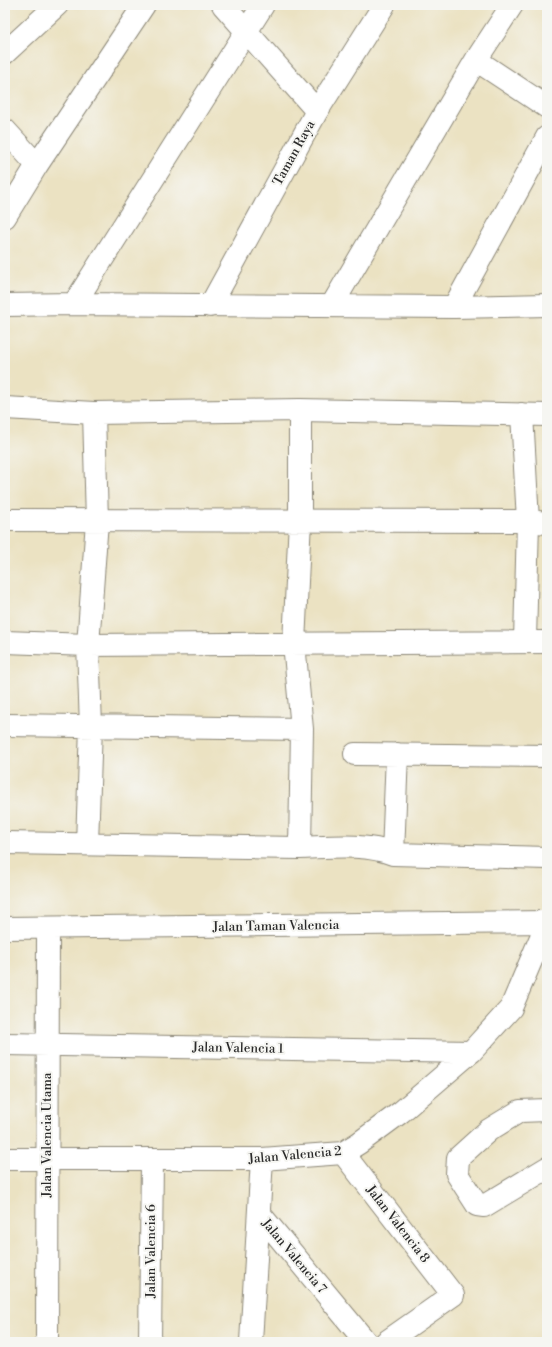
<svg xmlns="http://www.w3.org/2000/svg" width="552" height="1347" viewBox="0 0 552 1347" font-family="'Libre Bodoni',serif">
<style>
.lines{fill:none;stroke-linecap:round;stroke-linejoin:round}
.minor-casing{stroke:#8b8676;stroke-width:24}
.minor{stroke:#fff;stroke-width:22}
.labels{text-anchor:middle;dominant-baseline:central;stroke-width:4;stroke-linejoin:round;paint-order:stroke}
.street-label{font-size:13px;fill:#2b2b2b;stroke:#f6f6f2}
</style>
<rect width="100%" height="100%" fill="#f6f6f2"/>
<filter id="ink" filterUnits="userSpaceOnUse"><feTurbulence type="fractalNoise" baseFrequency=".025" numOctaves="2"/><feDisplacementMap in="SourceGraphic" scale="8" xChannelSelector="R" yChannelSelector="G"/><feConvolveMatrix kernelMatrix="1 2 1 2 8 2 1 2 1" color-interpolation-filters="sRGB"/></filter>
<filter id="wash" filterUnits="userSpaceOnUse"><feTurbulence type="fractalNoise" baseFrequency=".012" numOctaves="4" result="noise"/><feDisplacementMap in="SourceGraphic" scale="16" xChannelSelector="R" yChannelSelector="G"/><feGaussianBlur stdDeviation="0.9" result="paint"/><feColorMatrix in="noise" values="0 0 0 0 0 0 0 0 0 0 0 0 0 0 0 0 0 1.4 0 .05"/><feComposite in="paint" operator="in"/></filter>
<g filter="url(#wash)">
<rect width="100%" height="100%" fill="#ebe2c2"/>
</g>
<g filter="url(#ink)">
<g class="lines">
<!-- minor casing -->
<g class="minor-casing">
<path id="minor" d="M223 5 317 111
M5 53 57 5
M476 60 547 107
M5 130 37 165
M5 217 37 165 144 5
M74 304 263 5
M5 305 74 304 454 307 547 305
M332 305 476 60 512 5
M210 306 317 111 384 5
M454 307 547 137
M5 408 94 413 300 410 547 415
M300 410V520L294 643 302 729 300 848C331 847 365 843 393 854L547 858
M522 414 528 521 525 641
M5 520 528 521 547 523
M5 642 88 645 547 642
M5 725 302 729
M355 754 547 756
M5 843 300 848
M87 844 91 726 88 645 97 521 94 413
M393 854 397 754
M5 928 547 922
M5 1044 471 1052
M547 1110 520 1111 489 1130 458 1158 457 1174 477 1205 484 1206 547 1168
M343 1153 453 1295 386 1342
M5 1159H262L343 1153 359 1143 401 1112 471 1052 511 1008 547 923
M259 1213 366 1342
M47 1342 48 928
M150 1342 152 1160
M251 1342 262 1159"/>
</g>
<!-- minor -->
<use href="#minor" class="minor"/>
</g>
</g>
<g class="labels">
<!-- street labels -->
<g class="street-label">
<text transform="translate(294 153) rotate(-61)">Taman Raya</text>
<text transform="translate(276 926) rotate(-1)">Jalan Taman Valencia</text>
<text transform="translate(238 1048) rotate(1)">Jalan Valencia 1</text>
<text transform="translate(47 1135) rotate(-90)">Jalan Valencia Utama</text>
<text transform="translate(295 1155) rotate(-5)">Jalan Valencia 2</text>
<text transform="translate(398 1224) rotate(52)">Jalan Valencia 8</text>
<text transform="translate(151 1251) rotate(-90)">Jalan Valencia 6</text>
<text transform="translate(294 1256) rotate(50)">Jalan Valencia 7</text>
</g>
</g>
<!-- margin -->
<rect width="552" height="1347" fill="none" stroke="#f6f6f2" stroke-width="20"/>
</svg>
